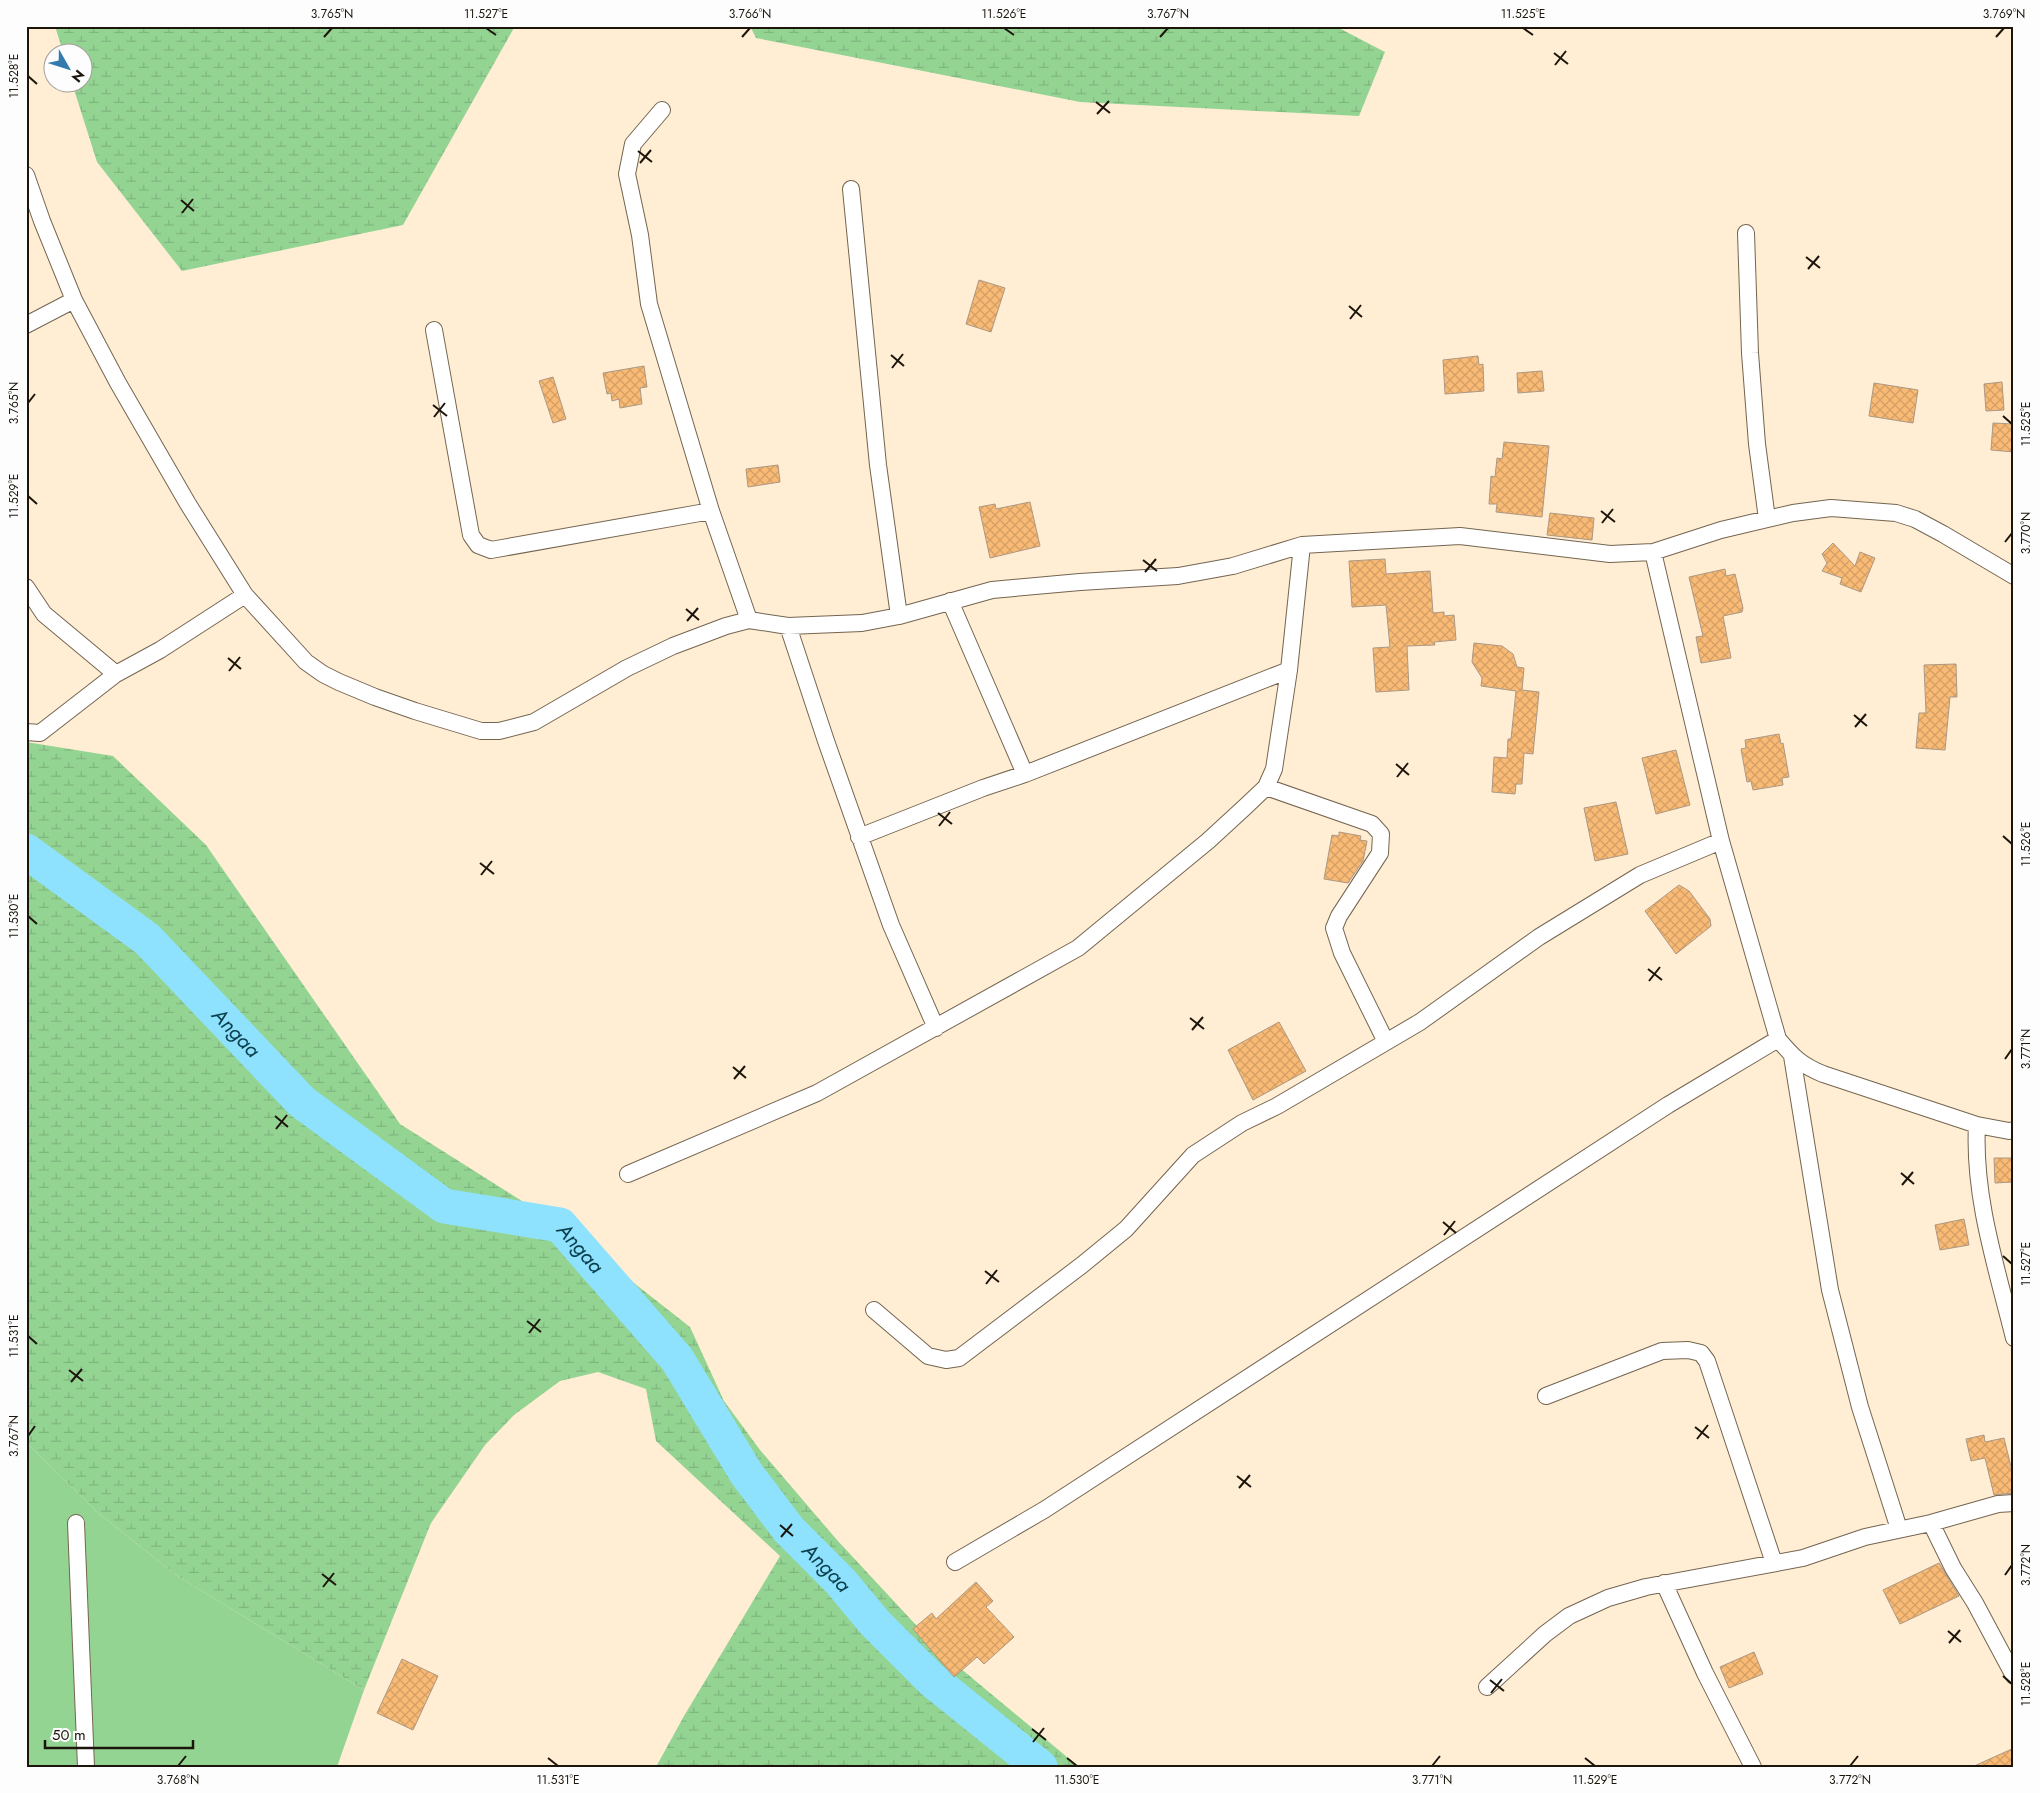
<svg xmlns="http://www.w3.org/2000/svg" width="2040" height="1793" viewBox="0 0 2040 1793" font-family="Jost,sans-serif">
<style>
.green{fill:#94d493}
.wetland{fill:url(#wetland-marsh)}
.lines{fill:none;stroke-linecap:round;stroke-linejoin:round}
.river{stroke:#8ee2fd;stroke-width:35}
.building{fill:url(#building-cross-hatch);stroke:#ac9884}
.street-casing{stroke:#746550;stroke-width:18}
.street{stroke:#fff;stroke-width:16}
.ticks{fill:none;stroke:#1b150c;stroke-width:2}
.labels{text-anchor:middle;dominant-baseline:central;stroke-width:5;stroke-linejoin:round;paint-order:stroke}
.water-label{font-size:21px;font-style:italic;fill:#0a3e4c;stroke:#fdfdfd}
.neatline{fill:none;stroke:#1b150c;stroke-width:2}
.ticks-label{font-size:12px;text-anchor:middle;fill:#1b150c}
</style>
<defs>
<pattern id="wetland-marsh" width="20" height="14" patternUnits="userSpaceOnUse" patternTransform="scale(1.25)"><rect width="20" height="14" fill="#94d493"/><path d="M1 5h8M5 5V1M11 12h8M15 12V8" fill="none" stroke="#7fb57e"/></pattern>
<pattern id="building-cross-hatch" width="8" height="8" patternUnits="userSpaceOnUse" patternTransform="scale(1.25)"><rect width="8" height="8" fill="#f8ba75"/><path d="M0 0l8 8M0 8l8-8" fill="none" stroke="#d49f64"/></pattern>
</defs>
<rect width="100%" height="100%" fill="#ffedd4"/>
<!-- green -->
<path class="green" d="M26 1442 96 1511 176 1575 364 1690 337 1767H26Z"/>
<!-- wetland -->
<path class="wetland" d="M55 26H515L403 225 182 271 97 162 72 83 82 82V52H63Z
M750 26H1335L1385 52 1359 116 1080 102 756 38Z
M26 742 113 756 206 845 400 1124 560 1225 690 1327 724 1401 760 1450 837 1540 942 1653 1079 1767H656L684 1716 780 1556 656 1441 646 1389 598 1372 560 1381 514 1415 485 1445 431 1523 364 1690 176 1575 96 1511 26 1442Z"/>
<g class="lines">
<!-- river -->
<path class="river" id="s1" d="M26 851 147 939 302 1102 444 1206 560 1225 677 1359 746 1473 789 1530 840 1581 875 1623 932 1680 1040 1767"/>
</g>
<!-- building -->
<path class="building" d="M979 280 1005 288 991 332 966 324Z
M1478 356 1479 365 1483 364 1484 391 1445 394 1443 360Z
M644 366 647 387 640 388 642 404 620 408 619 399 612 401 611 393 607 394 603 373Z
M1542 371 1544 391 1518 393 1517 373Z
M553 377 566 419 553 423 539 381Z
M2002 382 2004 410 1986 411 1984 384Z
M1874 383 1918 390 1913 423 1869 416Z
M1993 423 2014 424V452L1991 450Z
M1504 442 1549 446 1542 517 1496 512 1497 504H1489L1491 476 1495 477 1497 458 1502 459Z
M778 465 780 482 748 487 746 469Z
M1030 502 1040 546 990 558 979 507 995 504 996 509Z
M1550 513 1594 518 1592 540 1547 535Z
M1833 543 1855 566 1860 552 1875 558 1861 592 1840 584 1842 578 1822 571 1827 563 1822 554Z
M1385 559 1386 574 1430 571 1433 613 1444 612V616L1454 615 1456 640 1434 642 1435 645 1407 646 1409 690 1376 692 1373 648 1390 647 1386 605 1352 607 1349 561Z
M1725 569 1726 576 1735 574 1743 608 1742 612 1723 616 1731 658 1701 663 1696 637 1703 636 1689 577Z
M1474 643 1502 646 1513 654 1517 667 1524 668 1522 690 1539 692 1533 754 1524 753 1522 784H1516L1515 794 1492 792 1494 757 1507 758 1508 739H1511L1516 691 1481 686 1482 678 1472 662Z
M1956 664 1957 697H1950L1945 750 1916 748 1919 713H1926L1924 665Z
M1779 734 1781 744 1783 743 1789 777 1782 778 1783 785 1753 790 1751 781 1747 782 1741 749 1746 748 1745 740Z
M1676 750 1690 805 1656 814 1642 758Z
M1616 802 1628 854 1595 861 1584 808Z
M1339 832 1361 836 1360 840 1367 841 1363 861 1348 883 1324 879 1332 835 1339 836Z
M1679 885 1689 891 1710 919 1711 926 1676 954 1645 911Z
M1279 1022 1306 1071 1253 1100 1228 1050Z
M1994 1158H2014V1182L1995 1183Z
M1964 1219 1969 1245 1940 1250 1935 1225Z
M1984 1435 1985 1442 2004 1438 2014 1479V1493L1994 1495 1985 1458 1971 1461 1966 1439Z
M1939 1563 1959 1596 1900 1624 1883 1590Z
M976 1582 993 1601 986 1607 1014 1637 984 1664 977 1657 954 1677 913 1629 932 1613 936 1619Z
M1754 1652 1763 1674 1729 1688 1720 1667Z
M402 1659 438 1676 413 1730 377 1713Z
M2014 1748V1767H1972Z"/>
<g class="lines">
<!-- street casing -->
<g class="street-casing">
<path id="street" d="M662 110 633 144 627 174 640 235 649 304 711 511 749 620
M26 175 42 221 74 300 118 383 188 504 245 595 306 662 323 674 339 682 375 697 415 711 481 731H499L534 722 627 668 673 646 726 626 749 620 788 626 862 623 899 616 992 590 1080 582 1178 576 1233 566 1302 545 1460 536 1610 554 1653 552 1721 530 1793 513 1831 508 1896 513 1915 519 1943 534 2014 576
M851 189 878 465 899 616
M1746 233 1750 353 1757 444 1767 519
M26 325 74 300
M434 330 471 535 478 545 491 550 711 511
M1653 552 1721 841 1778 1039C1793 1057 1801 1065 1823 1074L1977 1125 2009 1131 2014 1130
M26 587 44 614 116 674
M950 601 1025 774
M788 626 826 741 891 925 936 1028
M26 732 40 733 116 674 160 650 245 595
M1266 787 1372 824 1381 834 1380 853 1339 916 1334 928 1342 953 1386 1042
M859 837 983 788 1025 774 1289 670
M1792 1056 1830 1290 1860 1407 1899 1529
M1977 1125C1973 1197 1997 1269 2014 1338
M628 1174 817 1093 1078 948 1208 841 1245 807 1266 787 1274 769 1289 670 1302 545
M874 1310 928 1356 946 1360 959 1358 1082 1265 1126 1229 1193 1155 1242 1123 1277 1106 1420 1022 1539 937 1640 875 1721 841
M1546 1396 1662 1351 1688 1350 1701 1353 1707 1361 1774 1563
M76 1523 86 1767
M1931 1523 1953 1568 1975 1603 2014 1676
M955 1562 1044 1510 1668 1105 1778 1039
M1664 1583 1705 1673 1753 1767
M1487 1687 1545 1634 1569 1616 1608 1598 1646 1587 1803 1558 1865 1537 1931 1523 1998 1504 2014 1503"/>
</g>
<!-- street -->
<use href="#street" class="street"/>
</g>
<!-- ticks -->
<path class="ticks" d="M486 28 496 35M1004 28 1014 35M1523 28 1533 35M324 37 332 28M742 37 750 28M1160 37 1168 28M1996 37 2004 28M1554 53 1568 64M1555 65 1566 51M28 76 37 84M1096 102 1110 113M1097 114 1109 101M638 151 652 162M640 163 651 150M181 200 194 211M182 213 193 199M1806 257 1820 268M1808 269 1819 256M1349 306 1362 317M1350 319 1361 305M891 355 904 366M892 368 903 354M28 403 35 394M433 405 447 416M2003 416 2012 424M434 417 445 403M28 496 37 504M1601 511 1615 522M1602 523 1613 509M2005 542 2012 533M1143 560 1157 571M1145 572 1156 559M686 609 699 620M687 621 698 608M228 658 241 669M229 671 240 657M1854 715 1867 726M1855 727 1866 714M1396 764 1409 775M1397 777 1408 763M938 813 952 824M939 826 950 812M2003 836 2012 844M480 863 494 874M481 875 492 861M28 916 37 924M1648 969 1662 980M1649 981 1660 967M1190 1018 1204 1029M1192 1030 1203 1017M2005 1059 2012 1049M733 1067 746 1078M734 1079 745 1066M275 1116 288 1127M276 1129 287 1115M1901 1173 1914 1184M1902 1185 1913 1172M1443 1222 1456 1233M1444 1235 1455 1221M2003 1256 2012 1264M985 1271 999 1282M986 1284 997 1270M527 1321 541 1332M529 1333 540 1319M28 1336 37 1344M69 1370 83 1381M71 1382 82 1369M1695 1427 1709 1438M28 1436 35 1426M1697 1439 1708 1425M1237 1476 1251 1487M1239 1488 1250 1475M780 1525 793 1536M781 1537 792 1524M322 1574 336 1585M2005 1575 2012 1565M323 1587 334 1573M1948 1631 1961 1642M1949 1643 1960 1630M2003 1676 2012 1684M1490 1680 1504 1691M1491 1693 1502 1679M1032 1729 1046 1740M1033 1742 1044 1728M548 1758 558 1766M1067 1758 1077 1766M1585 1758 1595 1766M178 1766 186 1756M1432 1766 1440 1756M1850 1766 1858 1756"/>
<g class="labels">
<!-- water labels -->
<g class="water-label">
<text stroke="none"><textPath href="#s1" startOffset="279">Angaa</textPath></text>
<text stroke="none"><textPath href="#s1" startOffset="699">Angaa</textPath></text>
<text stroke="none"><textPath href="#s1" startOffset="1104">Angaa</textPath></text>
</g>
</g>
<!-- border -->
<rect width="2040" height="1793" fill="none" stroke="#fdfdfd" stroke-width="55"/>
<!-- north arrow -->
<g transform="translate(68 68) rotate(129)"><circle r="24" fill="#fdfdfd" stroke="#a3a09d"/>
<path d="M0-4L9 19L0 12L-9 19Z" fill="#337baf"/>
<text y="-8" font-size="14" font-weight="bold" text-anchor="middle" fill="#1b150c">N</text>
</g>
<!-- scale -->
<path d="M45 1740v8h148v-8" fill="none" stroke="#1b150c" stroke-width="2.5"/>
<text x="52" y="1740" font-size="15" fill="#1b150c" stroke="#fdfdfd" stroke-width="4" paint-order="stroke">50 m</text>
<rect x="28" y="28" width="1984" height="1738" class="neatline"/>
<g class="ticks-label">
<text x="332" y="18">3.765°N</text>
<text x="486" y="18">11.527°E</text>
<text x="750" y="18">3.766°N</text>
<text x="1004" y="18">11.526°E</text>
<text x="1168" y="18">3.767°N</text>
<text x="1523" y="18">11.525°E</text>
<text x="2004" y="18">3.769°N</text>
<text transform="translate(14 76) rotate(-90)" y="4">11.528°E</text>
<text transform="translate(14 403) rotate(-90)" y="4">3.765°N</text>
<text transform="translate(2026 424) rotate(-90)" y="4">11.525°E</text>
<text transform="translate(14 496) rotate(-90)" y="4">11.529°E</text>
<text transform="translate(2026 533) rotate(-90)" y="4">3.770°N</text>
<text transform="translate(2026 844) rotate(-90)" y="4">11.526°E</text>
<text transform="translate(14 916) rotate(-90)" y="4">11.530°E</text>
<text transform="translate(2026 1049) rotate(-90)" y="4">3.771°N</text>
<text transform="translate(2026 1264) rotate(-90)" y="4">11.527°E</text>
<text transform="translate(14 1336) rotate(-90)" y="4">11.531°E</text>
<text transform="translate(14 1436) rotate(-90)" y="4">3.767°N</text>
<text transform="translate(2026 1565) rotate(-90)" y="4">3.772°N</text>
<text transform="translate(2026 1684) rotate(-90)" y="4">11.528°E</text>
<text x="178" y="1784">3.768°N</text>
<text x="558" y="1784">11.531°E</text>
<text x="1077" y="1784">11.530°E</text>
<text x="1432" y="1784">3.771°N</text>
<text x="1595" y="1784">11.529°E</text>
<text x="1850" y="1784">3.772°N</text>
</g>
</svg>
